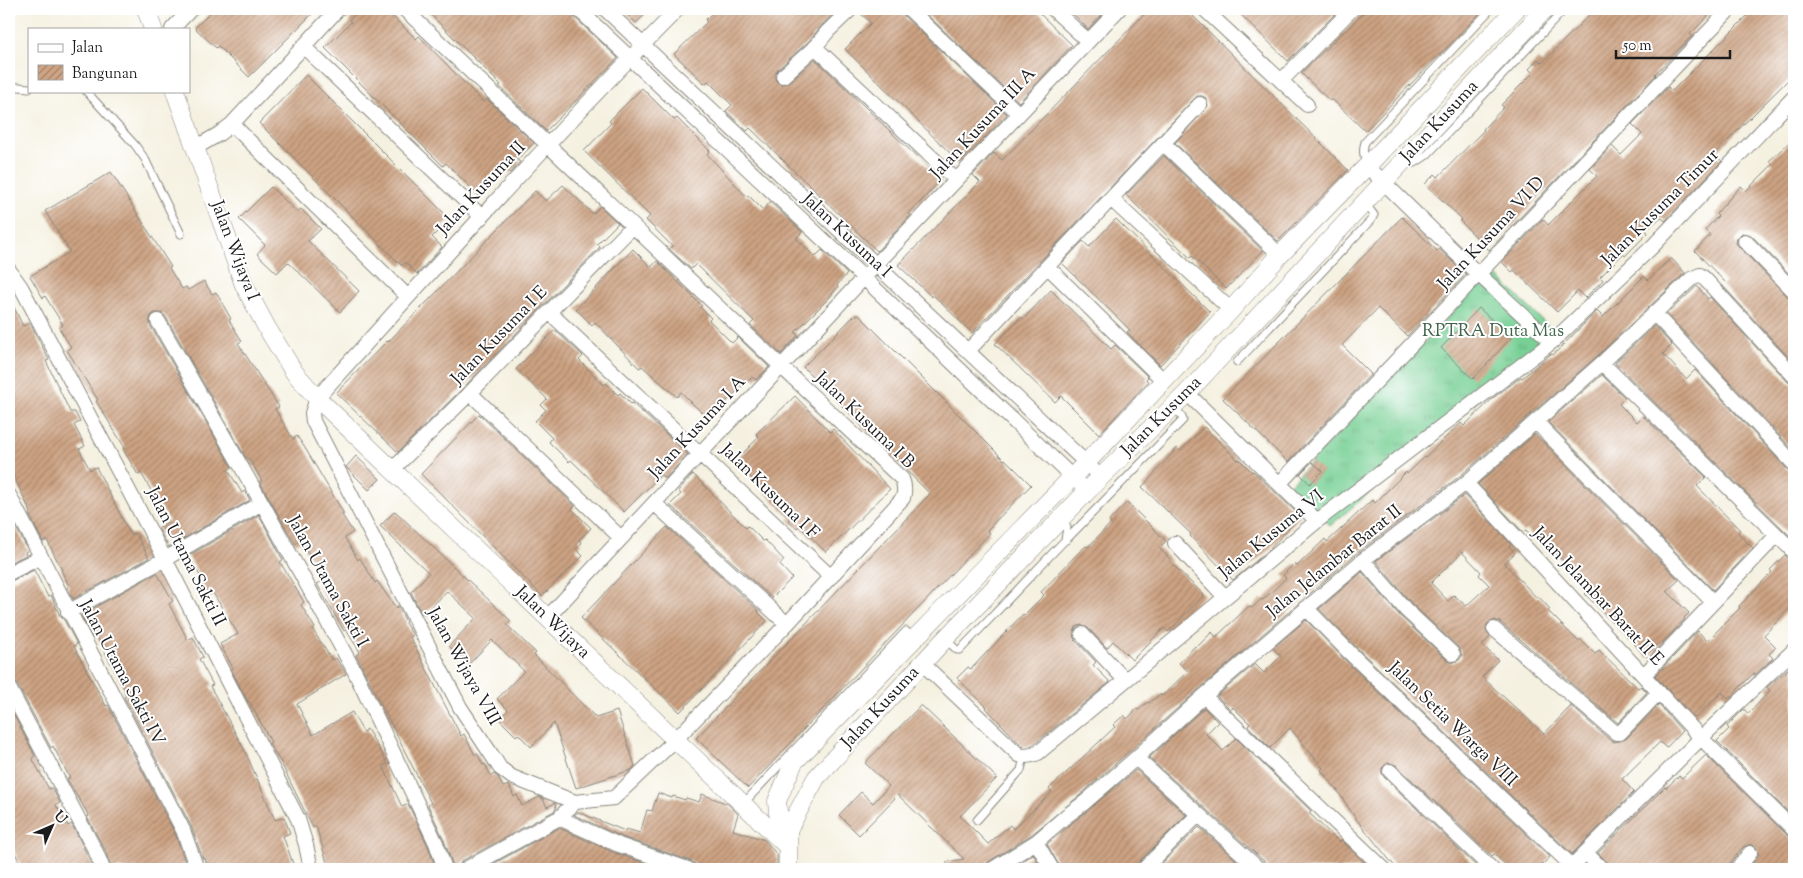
<svg xmlns="http://www.w3.org/2000/svg" width="1803" height="878" viewBox="0 0 1803 878" font-family="'Sorts Mill Goudy',serif">
<style>
.grass{fill:url(#grass-tufts);stroke:#4a7658}
.building{fill:url(#building-hatch);fill-rule:evenodd}
.lines{fill:none;stroke-linecap:round;stroke-linejoin:round}
.service-casing{stroke:#88867e;stroke-width:9}
.minor-casing{stroke:#88867e;stroke-width:16}
.tertiary-casing{stroke:#88867e;stroke-width:19}
.service{stroke:#fff;stroke-width:7}
.minor{stroke:#fff;stroke-width:14}
.tertiary{stroke:#fff;stroke-width:18}
.labels{text-anchor:middle;dominant-baseline:central;stroke-width:4;stroke-linejoin:round;paint-order:stroke}
.street-label{font-size:18px;fill:#1c1c1c;stroke:#fff}
.park-label{font-size:18px;fill:#41644c;stroke:#fff}
</style>
<defs>
<pattern id="grass-tufts" width="24" height="20" patternUnits="userSpaceOnUse" patternTransform="scale(1.25)"><rect width="24" height="20" fill="#78d095"/><path d="M3 7l-1-3M5 7V3M7 7l1-3M15 17l-1-3M17 17v-4M19 17l1-3" fill="none" stroke="#67b280"/></pattern>
<pattern id="building-hatch" width="6" height="6" patternUnits="userSpaceOnUse" patternTransform="scale(1.25)"><rect width="6" height="6" fill="#cda383"/><path d="M-1 1l2-2M0 6l6-6M5 7l2-2" fill="none" stroke="#a6846a"/></pattern>
</defs>
<rect width="100%" height="100%" fill="#fff"/>
<filter id="ink" filterUnits="userSpaceOnUse"><feTurbulence type="fractalNoise" baseFrequency=".02" numOctaves="2"/><feDisplacementMap in="SourceGraphic" scale="10" xChannelSelector="R" yChannelSelector="G"/><feConvolveMatrix kernelMatrix="1 2 1 2 8 2 1 2 1" color-interpolation-filters="sRGB"/></filter>
<filter id="wash" filterUnits="userSpaceOnUse"><feTurbulence type="fractalNoise" baseFrequency=".0096" numOctaves="4" result="noise"/><feDisplacementMap in="SourceGraphic" scale="20" xChannelSelector="R" yChannelSelector="G"/><feGaussianBlur stdDeviation="1.12" result="paint"/><feColorMatrix in="noise" values="0 0 0 0 0 0 0 0 0 0 0 0 0 0 0 0 0 1.4 0 .05"/><feComposite in="paint" operator="in"/></filter>
<g filter="url(#wash)">
<rect width="100%" height="100%" fill="#f5f1e1"/>
<!-- grass -->
<path class="grass" d="M1492 271 1556 334 1330 526 1288 486Z"/>
<g id="blocks">
<!-- building -->
<path class="building" d="M214 9H317L249 77 218 46 216 48 195 28Z
M361 9H385L416 39 419 36 483 102 487 99 534 143 517 160 520 162 510 173 506 170 479 196 446 163 443 166 325 48 351 22 349 20Z
M425 9H569L572 15 618 58 546 131 499 86 501 85Z
M622 9H651L636 23Z
M716 9H839L822 25 809 41 777 70 775 74 776 81 781 84 788 83 815 59 941 180 909 214 911 215 877 251 750 128 747 131 726 111 732 105 708 81 705 84 674 54 707 22 705 20Z
M860 9H900L903 15 1007 114 960 163 845 49 871 23 859 12Z
M921 9H1035L1072 45 1019 102Z
M1068 9H1107L1088 29Z
M1149 9H1186L1348 170 1278 241 1175 143 1208 106 1206 98 1202 96H1197L972 333 933 295 932 297 898 265 980 182 973 175 994 153 1002 160Z
M1235 9H1340L1288 61Z
M1367 9H1484L1365 131 1332 99 1330 101 1301 73Z
M1595 9H1715L1690 34 1692 36 1655 74 1656 75 1489 250 1460 221 1462 219 1425 184 1435 174 1438 177 1484 130 1483 129 1504 107 1501 105 1533 73 1529 69 1538 59 1542 63Z
M1754 9H1794V74L1714 154 1722 161 1665 221 1661 217 1646 230 1648 233 1625 256 1623 254 1600 277 1603 280 1585 298 1578 291 1557 312 1514 270 1512 272 1502 262 1543 219 1548 225 1597 176 1590 169 1612 146 1621 155 1642 134 1632 124 1668 87 1672 91Z
M306 75 450 219 432 237 442 247 417 274 405 262 402 266 259 123Z
M642 88 674 120 677 118 710 151 707 154 747 197 748 195 763 210 770 202 802 232 796 238 815 257 822 250 847 274 837 285 838 287 828 299 795 332 798 335 781 354 750 325 754 321 696 264 691 269 669 249 672 246 646 220 650 216 584 151 611 123 609 121Z
M1794 138V279L1751 235 1742 233 1737 238 1736 243 1739 247 1788 297 1794 300V363L1722 285 1725 282 1695 251 1710 235 1705 230 1718 216 1716 214 1729 199 1741 186 1746 191 1773 164 1769 161Z
M1164 156 1263 251 1226 289 1192 256 1190 258 1126 195Z
M111 172 171 267 169 268 182 289 186 287 188 290 204 281 212 294 216 292 231 319 229 320 242 341 238 343 279 407 275 409 293 439 297 436 305 448 344 514 342 515 353 532 345 538 358 560 360 558 375 583 377 581 396 608 398 606 406 622 405 623 413 635 410 637 461 736 464 734 475 755 477 753 483 765 485 764 491 776 494 774 498 777 503 787 509 785 514 797 517 795 522 806 539 797 543 799 547 807 555 803 556 808 554 811 462 861 457 869H454L444 840 428 805 431 803 356 655 360 652 346 630 344 631 317 584 323 581 311 561 312 560 300 541 295 544 260 482 262 481 250 460 246 458 166 317 162 313H154L150 317V325L232 467 228 470 242 493 245 491 250 500 169 547 158 528 169 521 141 473 138 475 123 449 125 448 96 401 98 400 67 350 71 347 59 328 63 325 45 296 43 298 30 276 70 252 45 211Z
M563 185 593 214 600 206 618 223 597 244 600 247 464 387 398 452 336 393 387 341 388 342 535 191 546 201Z
M271 187 297 212 301 209 321 229 308 241 359 291 340 312 288 262 277 273 257 254 265 245 239 219Z
M1402 217 1437 251 1439 249 1466 274 1407 336 1378 308 1342 345 1371 374 1288 462 1223 399Z
M1116 219 1210 312 1160 365 1127 332 1130 330 1062 263 1083 241 1089 247Z
M633 249 651 267 657 261 702 306 700 307 711 318 709 320 732 343 738 337 769 367 756 380 752 377 708 419 681 392 677 397 642 366 639 368 595 322 592 325 576 309Z
M1671 258 1685 273 1596 357 1460 476 1357 553 1198 690 1079 796 1031 835 988 862 984 869H947V862L964 859 898 795 859 835 839 815 861 792 873 803 889 786 865 763 921 705 997 778 960 816 988 844 1010 825 1013 829 1052 792 1049 789 1115 727 1113 725 1124 715 1127 719 1137 709 1138 710 1148 702 1149 703 1160 694 1162 696 1188 671 1179 663 1195 646 1197 647 1212 632 1216 637 1249 606 1252 608 1261 599 1263 600 1286 578 1283 575 1294 564 1297 566 1325 539 1327 542 1372 500 1375 503 1406 472 1407 474 1461 423 1464 426 1493 398 1521 377 1522 378 1551 354 1553 355 1597 311 1603 317 1644 276 1648 280Z
M1697 286 1708 299 1710 297 1788 382 1794 385V451L1667 314Z
M1051 290 1111 349 1115 345 1148 377 1146 379 1148 382 1099 434 1061 396 1055 402 995 344 1021 317 1023 319Z
M9 297 23 326 30 323 49 360 46 361 70 412H75L80 422 74 425 85 446 79 449 90 470 96 467 130 534H136L149 558 73 599 67 587 69 586 61 570H62L47 540 43 542 29 514 31 513 9 466Z
M1479 308 1511 338 1473 379 1441 348Z
M855 315H859L1004 460 1005 459 1031 485 987 530 990 533 748 788 696 738 930 494 803 367Z
M1654 326 1672 345 1663 354 1686 379 1695 370 1788 470 1794 473V540L1615 363Z
M555 330 583 356 579 360 604 385 606 383 618 395 620 393 631 404 632 403 688 454 665 479 661 475 624 512 571 460 569 462 549 442 552 438 535 421 546 410 541 405 547 399 516 369Z
M1602 375 1625 398 1619 404 1637 422 1643 416 1706 477 1697 486 1740 530 1738 533 1753 548 1713 590 1548 422Z
M795 396 830 432 833 429 890 489 826 552 799 526 797 528 788 520 790 518 735 461 759 437 756 434Z
M479 414 575 506 572 509 591 528 579 540 582 543 576 549 583 556 542 596 421 474Z
M1204 427 1238 460 1239 459 1252 472 1253 471 1300 516 1269 550 1233 580 1190 536 1191 534 1142 487 1177 448 1180 451Z
M1535 434 1679 580 1667 591 1689 613 1684 618 1685 619 1648 658 1585 594 1587 592 1577 582 1581 578 1557 555 1541 538 1538 542 1526 530 1523 532 1478 484Z
M356 456 380 479 369 490 346 467Z
M1312 462 1323 471 1310 484 1300 474Z
M693 474 746 528 748 526 763 541 765 540 784 560 780 565 792 578 772 598 670 505 681 494 678 491Z
M1465 495 1511 544 1509 546 1515 553 1504 563 1537 598 1538 596 1550 609 1548 611 1578 641 1580 639 1595 654 1599 650 1638 688 1641 686 1647 692 1618 723 1500 622 1495 620 1487 624 1486 631 1490 637 1482 645 1498 660 1482 677 1544 734 1571 706 1610 740 1615 742 1626 739 1659 705 1682 731 1666 748 1660 742 1622 779 1634 792 1572 854 1356 647 1319 609 1362 572 1400 616 1447 660 1452 663 1459 660 1462 656 1459 648 1412 604 1376 561ZM1462 552 1481 572 1479 575 1489 585 1466 606 1454 595 1448 601 1431 583Z
M1127 502 1166 541 1159 548 1171 560 1170 562 1204 595 1168 632 1164 628 1132 660 1113 641 1107 648 1088 628 1081 625 1076 627 1074 632 1075 640 1096 662 1093 665 1110 682 1033 745 1027 747 1025 745 1023 747 986 708 987 707 957 678 968 667 971 669 1023 614 1024 615 1044 595 1041 592 1077 554 1086 546 1088 547 1111 523 1109 521Z
M395 511 511 621 507 625 536 653 534 655 596 718 617 711 635 766 631 770 576 788 554 723 531 747 518 734 516 736 499 719 508 710 497 699 524 671 492 640 468 665 449 646 476 618 447 591 425 614 421 613 411 592 429 573 380 526Z
M259 515 283 560 280 562 304 602 301 605 315 628 313 630 332 660 336 658 346 674 297 704 313 735 352 712 363 732 367 729 388 764 383 766 402 807 408 804 428 846 436 869H329L316 826 313 828 281 763 269 743 271 742 249 701 248 702 231 669 233 668 220 644 238 634 213 593 207 596 199 585 204 582 188 556Z
M13 522 28 550 25 552 26 555 9 563V524Z
M667 527 759 611 758 612 767 621 680 712 581 618Z
M1785 555 1794 561V604L1764 635 1776 647 1769 654 1773 658 1755 675 1754 673 1728 699 1722 692 1695 718 1655 676 1698 631 1707 641 1740 608 1739 606 1772 572 1770 570Z
M34 570 48 597 51 595 60 616 64 620 77 644 74 646 80 658 106 706 108 705 175 834 186 865 175 869H112L104 848 87 817 89 816 67 779 70 778 53 746 51 748 17 684 13 680 9 679V582Z
M157 573 173 601 169 604 188 640 193 637 203 657 199 659 213 685 210 686 245 751 275 820 284 817 290 833 283 836 295 869H208L205 858 203 859 191 826 124 697 126 696 124 691 125 690 96 635 92 637 81 615Z
M1306 620 1344 659 1550 857 1538 869H1510L1494 854 1492 856 1396 765 1388 763 1382 768V773L1384 777 1478 868 1477 869H1397L1356 819 1337 790 1321 770 1323 768 1290 728 1270 748 1248 726 1250 724 1233 707 1231 710 1217 696 1255 664 1264 673 1281 656 1273 648Z
M1794 664V818L1717 741 1729 729 1727 726 1744 709 1748 714 1770 691 1767 687Z
M9 706 35 756 32 758 49 789 52 788 60 803 56 805 68 826 72 824 94 869H23L9 841Z
M1204 708 1218 722 1206 734 1223 751 1236 738 1311 811 1309 813 1339 842 1341 840 1371 869H1268L1265 862 1149 758Z
M1706 755 1788 836 1794 839V869H1748L1759 854 1756 847 1751 844 1743 847 1730 863 1728 869H1611L1608 863 1598 853 1665 787 1666 788 1679 776 1682 778Z
M1136 770 1186 815 1138 863 1135 869H1061L1047 844Z
M658 793 672 798 673 796 685 800 686 798 699 802 702 794 728 804 738 814 733 830 765 840 777 855V869H697L695 864 691 861 622 837 574 815 578 812 625 831 626 829 640 833 647 810 652 811Z
M1199 827 1246 869H1156Z
M559 828 615 853 662 869H484Z
M1033 854 1042 869H1009Z"/>
</g>
</g>
<g filter="url(#ink)">
<use href="#blocks" fill-opacity="0" stroke="#88867e" stroke-width="1"/>
<g class="lines">
<!-- service casing -->
<g class="service-casing">
<path id="service" d="M9 86 29 88
M86 91 135 145 145 159 181 234
M1406 164 1415 163 1427 155 1565 9
M1367 165C1364 157 1362 151 1365 142L1491 9
M1237 362 1371 220 1374 215 1365 203
M1066 540 1183 420 1181 415 1174 407
M945 639 957 650H960L1065 540 1067 527 1063 518
M743 804 906 631 914 639
M977 820 1021 770 1024 757"/>
</g>
<!-- minor casing -->
<g class="minor-casing">
<path id="minor" d="M404 9C571 165 734 325 902 479 905 486 905 491 903 498L787 624 675 740 614 798 575 802 512 777 500 768 495 760 460 707 313 421 312 413 317 398C435 267 554 135 678 9
M578 9 864 278 1088 492
M605 9 1101 477
M909 9 1019 114
M1053 9 1088 41
M1204 9 1307 105
M172 29 191 9
M303 46 482 217
M815 47 956 180
M783 76 815 47 828 31 851 9
M1281 81 1352 9
M232 124 408 297
M1164 144 1280 255
M195 148 219 134 232 124 338 9
M1367 166 1461 258 1552 342
M1111 199 1231 310
M1745 241 1794 291
M1048 267 1163 380
M9 270 21 287 165 559 298 819 306 845 311 869
M549 312 831 577
M1654 313 1794 464
M158 321 262 503 355 672 436 843 445 869
M968 351 1200 104
M1602 363 1794 552
M470 393 621 538
M1187 393 1317 521
M1536 422 1713 602
M392 470 470 393 633 226
M1280 483 1730 9
M1466 483 1701 738 1794 830
M9 495 183 830 197 869
M654 503 787 624
M1175 543 1225 597
M1363 560 1406 610 1453 654
M9 573 41 557
M1306 608 1350 653 1572 866
M68 612 165 559 262 503
M547 618 885 255 1119 9
M1494 629 1616 733H1620L1659 692
M1082 634 1125 680
M922 663 1019 755C1026 757 1031 756 1038 753L1317 521 1552 342 1653 246 1794 97
M1644 675 1777 535
M9 688 96 852 103 869
M1204 696 1384 869
M1136 758 1259 869
M1390 771 1492 869
M559 818 619 845 688 869
M1036 842 1052 869
M1586 853 1602 869
M9 865 11 869
M466 869 559 818 575 802
M993 869 1036 842 1065 817 1084 803 1136 758 1204 696 1363 560 1466 483 1602 363 1691 279 1700 275 1704 278 1794 376
M1144 869 1198 815
M1569 869 1701 738 1794 650
M1737 869 1750 853"/>
</g>
<!-- tertiary casing -->
<g class="tertiary-casing">
<path id="tertiary" d="M146 9 153 29
M175 91 244 285 267 328 294 372 317 398 788 847
M788 830 778 813 777 801 794 762 1086 463 1231 310 1280 255 1367 166 1516 9
M788 869V830L816 778 945 639 1101 477 1187 393 1545 9"/>
</g>
<!-- service -->
<use href="#service" class="service"/>
<!-- minor -->
<use href="#minor" class="minor"/>
<!-- tertiary -->
<use href="#tertiary" class="tertiary"/>
</g>
</g>
<g class="labels">
<!-- street labels -->
<g class="street-label">
<text transform="translate(1440 122) rotate(-47)">Jalan Kusuma</text>
<text transform="translate(984 124) rotate(-47)">Jalan Kusuma III A</text>
<text transform="translate(482 189) rotate(-47)">Jalan Kusuma II</text>
<text transform="translate(1661 208) rotate(-45)">Jalan Kusuma Timur</text>
<text transform="translate(1492 234) rotate(-47)">Jalan Kusuma VI D</text>
<text transform="translate(846 236) rotate(43)">Jalan Kusuma I</text>
<text transform="translate(234 251) rotate(69)">Jalan Wijaya I</text>
<text transform="translate(500 336) rotate(-46)">Jalan Kusuma I E</text>
<text transform="translate(1162 417) rotate(-45)">Jalan Kusuma</text>
<text transform="translate(864 421) rotate(44)">Jalan Kusuma I B</text>
<text transform="translate(698 428) rotate(-47)">Jalan Kusuma I A</text>
<text transform="translate(769 492) rotate(44)">Jalan Kusuma I F</text>
<text transform="translate(1272 535) rotate(-39)">Jalan Kusuma VI</text>
<text transform="translate(185 557) rotate(63)">Jalan Utama Sakti II</text>
<text transform="translate(1335 562) rotate(-39)">Jalan Jelambar Barat II</text>
<text transform="translate(327 582) rotate(61)">Jalan Utama Sakti I</text>
<text transform="translate(1597 597) rotate(47)">Jalan Jelambar Barat II E</text>
<text transform="translate(552 623) rotate(44)">Jalan Wijaya</text>
<text transform="translate(463 667) rotate(61)">Jalan Wijaya VIII</text>
<text transform="translate(121 673) rotate(62)">Jalan Utama Sakti IV</text>
<text transform="translate(881 708) rotate(-47)">Jalan Kusuma</text>
<text transform="translate(1452 725) rotate(44)">Jalan Setia Warga VIII</text>
</g>
<!-- park labels -->
<g class="park-label">
<text x="1493" y="332">RPTRA Duta Mas</text>
</g>
</g>
<!-- margin -->
<rect width="1803" height="878" fill="none" stroke="#fff" stroke-width="30"/>
<!-- legend -->
<rect x="28" y="28" width="162" height="65" fill="#ffffff" stroke="#a4a4a4"/>
<rect x="38" y="44" width="25" height="8" fill="#ffffff" stroke="#a4a4a4"/>
<text x="72" y="52" font-size="15" fill="#1c1c1c">Jalan</text>
<rect x="38" y="65" width="25" height="15" fill="url(#building-hatch)" stroke="#a4a4a4"/>
<text x="72" y="78" font-size="15" fill="#1c1c1c">Bangunan</text>
<!-- north arrow -->
<g transform="translate(52 826) rotate(45)" stroke="#ffffff" stroke-width="4" paint-order="stroke">
<path d="M0-4L9 19L0 12L-9 19Z" fill="#1c1c1c"/>
<text y="-8" font-size="14" font-weight="bold" text-anchor="middle" fill="#1c1c1c">U</text>
</g>
<!-- scale -->
<path d="M1616 50v8h114v-8" fill="none" stroke="#1c1c1c" stroke-width="2.5"/>
<text x="1623" y="50" font-size="15" fill="#1c1c1c" stroke="#ffffff" stroke-width="4" paint-order="stroke">50 m</text>
</svg>
